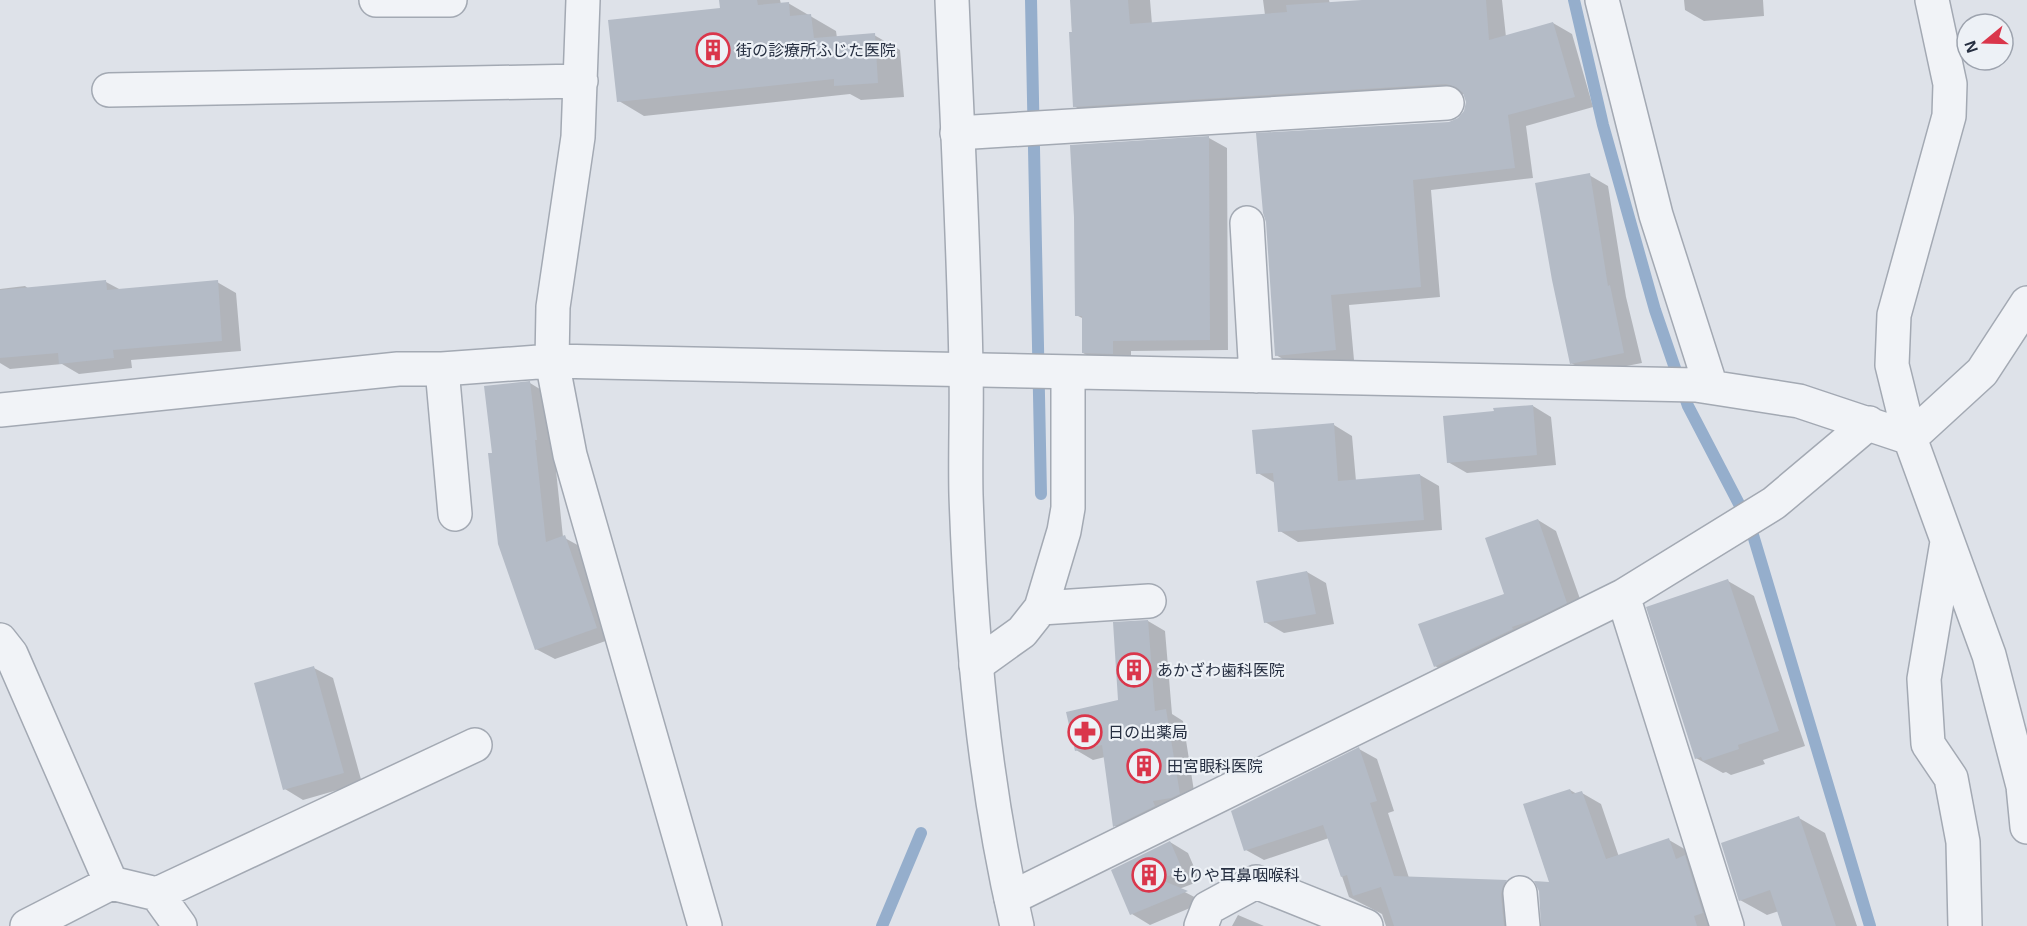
<svg xmlns="http://www.w3.org/2000/svg" width="2027" height="926" viewBox="0 0 2027 926" font-family="Arial,'Noto Sans JP',sans-serif">
<style>
.shadow{fill:#0003}
.lines{fill:none;stroke-linecap:round;stroke-linejoin:round}
.stream{stroke:#95aecc;stroke-width:12}
.building{fill:#b4bbc6}
.minor-casing{stroke:#a3a9b3;stroke-width:36}
.tertiary-casing{stroke:#a3a9b3;stroke-width:36}
.minor{stroke:#f1f3f7;stroke-width:33}
.tertiary{stroke:#f1f3f7;stroke-width:33}
.labels{text-anchor:middle;dominant-baseline:central;stroke-width:4.5;stroke-linejoin:round;paint-order:stroke}
.poi-label{font-size:16px;fill:#262f41;stroke:#edf1f6;text-anchor:start}
</style>
<rect width="100%" height="100%" fill="#dee2e9"/>
<!-- shadow -->
<path class="shadow" d="M720 0H780L781 4 788 3 836 31 837 38 874 35 900 50 904 97 861 100 850 94 644 116 619 101 721 10Z
M1071 0H1150L1152 24 1265 15 1263 0H1329L1330 4 1379 0H1502L1506 37 1553 23 1572 34 1593 107 1526 126 1533 178 1431 190 1440 297 1349 305 1354 360 1295 366 1276 355 1448 123 1458 120 1465 113 1467 101 1465 94 1093 117 1074 106Z
M1684 0H1763L1764 16 1704 21 1685 10Z
M1209 138 1227 148 1228 350 1131 351V364L1102 363 1083 353 1084 319 1076 315Z
M1589 175 1608 186 1626 297 1642 363 1590 373 1571 363Z
M106 282 121 290 217 282 236 293 241 351 131 360 132 368 79 374 62 364 10 369 0 363V289L25 286 29 289Z
M530 383 548 394 563 537 583 548 614 638 555 659 536 649 494 454Z
M1533 406 1551 417 1556 465 1467 473 1448 462 1495 412Z
M1334 425 1352 436 1356 481 1420 475 1439 486 1442 530 1298 542 1280 531 1275 483 1258 473Z
M1538 520 1556 531 1585 613 1454 677 1435 666 1506 595Z
M1307 572 1326 583 1334 624 1284 633 1265 622Z
M1728 581 1754 596 1805 746 1763 760 1765 764 1731 775 1726 772 1723 773 1696 758Z
M1148 621 1165 631 1172 714 1183 721 1196 804 1132 836 1115 826 1105 757 1093 760 1076 750 1120 701Z
M314 668 333 678 362 783 303 800 285 789Z
M1359 749 1377 759 1394 811 1388 813 1409 878 1507 882 1524 892 1521 926H1386L1382 914 1349 897 1329 838 1264 860 1246 850Z
M1570 790 1577 794 1582 793 1601 804 1619 857 1669 840 1688 851 1715 926H1547L1551 884Z
M1799 818 1825 833 1857 926H1784L1779 911 1767 915 1740 900Z
M1170 842 1188 853 1200 881 1179 889 1204 902 1150 925 1132 914Z
M1238 915 1264 926H1232Z"/>
<g class="lines">
<!-- stream -->
<path class="stream" d="M1031 0 1041 494
M1574 0 1603 125 1655 310 1688 406 1750 525 1870 926
M882 926 921 833"/>
</g>
<!-- building -->
<path class="building" d="M719 0H757L758 5 789 2 790 16 811 14 814 38 875 33 878 83 834 86V79L617 102 608 20 720 8Z
M1070 0H1128L1130 24 1287 12 1286 5 1362 0H1486L1489 40 1553 22 1575 97 1508 115 1515 168 1413 180 1421 287 1331 295 1336 350 1275 356 1266 222 1263 213 1256 133 1449 122 1458 118 1464 111 1466 102 1463 93 1456 87 1446 84 1073 107 1069 32H1072Z
M1209 136 1210 340 1113 341V354L1082 353V316H1075L1074 217 1070 145Z
M1590 173 1608 286 1610 285 1624 353 1570 364 1552 280 1535 183Z
M106 280 107 290 218 280 222 341 113 350 114 358 59 364 58 353 0 358V290Z
M530 381 537 440H535L546 542 565 535 597 628 535 650 498 544 488 453H492L484 386Z
M1533 405 1537 455 1447 463 1443 416 1494 411 1493 408Z
M1334 423 1338 481 1420 474 1424 520 1278 532 1273 473 1256 474 1252 430Z
M1538 519 1567 603 1535 619 1512 627 1513 629 1434 667 1418 624 1504 594 1485 538Z
M1307 571 1316 614 1264 623 1256 581Z
M1728 579 1779 731 1738 745 1739 749 1703 761 1701 757 1695 759 1646 607Z
M1148 620 1155 711 1166 709 1180 794 1171 798 1153 801 1155 806 1113 827 1102 745 1075 751 1066 712 1118 700 1113 622Z
M314 666 344 773 283 790 254 683Z
M1359 747 1377 801 1370 803 1394 876 1507 880 1503 886 1501 894 1504 926H1394L1381 887 1353 896 1347 875 1341 877 1323 825 1244 851 1231 811Z
M1570 789 1572 794 1582 791 1606 859 1669 838 1676 859 1685 855 1703 913 1694 916 1697 926H1541L1539 891 1534 881 1549 882 1523 804Z
M1799 816 1836 926H1782L1770 890 1739 901 1721 843Z
M1170 841 1183 871 1159 879 1188 891 1130 915 1111 870Z"/>
<g class="lines">
<!-- minor casing -->
<g class="minor-casing">
<path id="minor" d="M376 0H450
M583 0 578 137 553 307 552 361 570 455 705 926
M1602 0 1656 215 1711 387
M1932 0 1950 84 1949 116 1894 315 1892 365 1910 438 1989 655 2023 786 2027 827
M109 90 581 81
M957 133 1447 103
M1247 223 1256 376
M442 369 455 514
M0 410 398 369H442L552 361 1696 385 1799 401 1910 438
M1910 438 1982 372 2027 303
M1947 542 1924 679 1928 744 1951 778 1963 842 1965 926
M1623 596 1727 926
M1041 608 1149 601
M0 640 11 654 111 883 27 926
M976 665 1022 632 1041 608 1064 531 1068 508V373
M111 883 157 894 475 745
M1520 893 1523 926
M157 894 180 926
M1011 898 1623 596 1774 503 1869 423
M1201 926 1208 908 1256 882 1366 926"/>
</g>
<!-- tertiary casing -->
<g class="tertiary-casing">
<path id="tertiary" d="M952 0C957 123 964 246 966 369 967 411 965 453 966 495 971 640 984 785 1017 926"/>
</g>
<!-- minor -->
<use href="#minor" class="minor"/>
<!-- tertiary -->
<use href="#tertiary" class="tertiary"/>
</g>
<!-- icons -->
<defs>
<g id="building-ring" transform="scale(1.725)"><circle r="9.5" fill="#edf1f6" stroke="#da364b" stroke-width="1.5"/><path d="M-4-6H4V6H1V3H-1V6H-4ZM-2.5-4.3h1.7v1.8h-1.7ZM.8-4.3h1.7v1.8H.8ZM-2.5-1h1.7V.8h-1.7ZM.8-1h1.7V.8H.8Z" fill="#da364b"/></g>
<g id="pharmacy-ring" transform="scale(1.725)"><circle r="9.5" fill="#edf1f6" stroke="#da364b" stroke-width="1.5"/><path d="M-2-6h4v4h4v4h-4v4h-4v-4h-4v-4h4Z" fill="#da364b"/></g>
</defs>
<g fill-rule="evenodd">
<use href="#building-ring" x="713" y="50"/>
<use href="#building-ring" x="1134" y="670"/>
<use href="#pharmacy-ring" x="1085" y="732"/>
<use href="#building-ring" x="1144" y="766"/>
<use href="#building-ring" x="1149" y="875"/>
</g>
<g class="labels">
<!-- poi labels -->
<g class="poi-label">
<text x="736" y="50">街の診療所ふじた医院</text>
<text x="1157" y="670">あかざわ歯科医院</text>
<text x="1108" y="732">日の出薬局</text>
<text x="1167" y="766">田宮眼科医院</text>
<text x="1172" y="875">もりや耳鼻咽喉科</text>
</g>
</g>
<!-- north arrow -->
<g transform="translate(1985 42) rotate(251)"><circle r="28" fill="#edf1f6" stroke="#9da3ae" stroke-width="1.5"/>
<path d="M0-4.5L10 22L0 15L-10 22Z" fill="#da364b"/>
<text y="-9" font-size="16" font-weight="bold" text-anchor="middle" fill="#262f41">N</text>
</g>
</svg>
